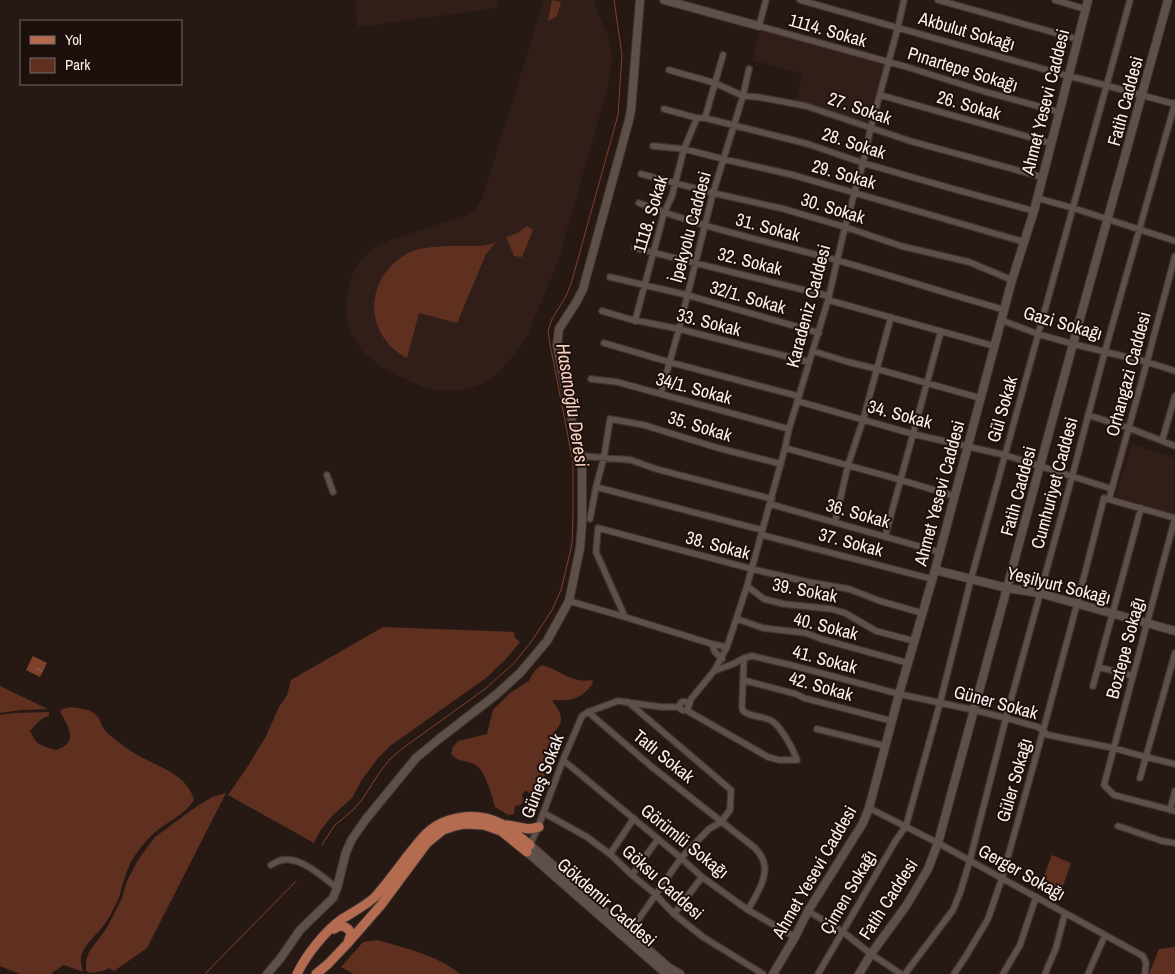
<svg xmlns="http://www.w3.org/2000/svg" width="1175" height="974" viewBox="0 0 1175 974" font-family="'Archivo Narrow',sans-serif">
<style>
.built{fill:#321e18}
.green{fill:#5f3020}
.water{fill:url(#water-ripples)}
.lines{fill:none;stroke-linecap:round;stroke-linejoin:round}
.stream{stroke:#7f412b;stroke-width:1}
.street-casing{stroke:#3e3431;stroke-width:8}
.secondary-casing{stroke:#3e3431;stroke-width:10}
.primary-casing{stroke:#3e3431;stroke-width:11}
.street{stroke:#5f4f49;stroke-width:5.5}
.secondary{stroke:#5f4f49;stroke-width:8}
.primary{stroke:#b56b50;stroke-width:9}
.labels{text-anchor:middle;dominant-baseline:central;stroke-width:4;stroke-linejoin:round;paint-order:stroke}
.street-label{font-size:18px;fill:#faf0ed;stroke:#1d100c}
.water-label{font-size:19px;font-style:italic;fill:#fad2c4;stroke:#1d100c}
</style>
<defs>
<pattern id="water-ripples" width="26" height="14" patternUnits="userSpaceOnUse" patternTransform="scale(1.25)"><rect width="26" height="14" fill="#7f412b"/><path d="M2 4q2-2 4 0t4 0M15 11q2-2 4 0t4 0" fill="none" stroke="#925d4a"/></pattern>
</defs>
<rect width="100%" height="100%" fill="#261914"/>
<!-- built -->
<path class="built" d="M355 0H498L497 8 358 27Z
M544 0H594L599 16 608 36 612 56 609 83 559 258 526 339 503 368 491 379 475 387 462 390 442 391 428 389 405 379 383 368 363 352 351 334 346 319V303L351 278 356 267 370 250 390 240 466 215 475 210 482 199Z
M761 27 886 62 870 123 795 102 803 74 752 60Z
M1132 444 1175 458V514L1115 497Z"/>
<!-- green -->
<path class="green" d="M552 0 561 2 557 16 548 21Z
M527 226 533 230 522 257 514 256 506 237 518 233Z
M496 242 486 254 457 323 419 313 407 358C360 333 365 272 413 251 427 246 448 246 462 246 473 246 487 247 496 242Z
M383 627 514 632 515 638 520 642 506 659 486 678 390 746 378 758 361 781 352 798 332 816 320 831 314 843 228 795 246 769 265 738 279 707 287 695 291 680Z
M542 665C560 670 572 684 592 680L593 683C581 700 571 701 552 700 556 706 562 714 561 721 560 727 555 729 553 735 549 747 552 761 546 773 545 777 542 779 540 783 537 788 536 792 532 796L526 790 522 795 524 801 520 805 515 806 514 814 508 815 495 807C492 796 485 769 474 764 465 760 458 762 451 754L453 747 458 741 487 734 493 710 510 693 530 680C531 674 536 669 542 665Z
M0 686 48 709 21 710 0 713Z
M71 707C78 708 91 709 96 715 100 719 101 725 104 729 109 736 121 744 128 749 149 765 187 771 194 800 181 819 164 822 150 837 143 844 136 853 131 862 126 872 123 883 120 894 117 904 111 914 106 922 99 933 85 943 81 956 80 961 82 967 83 972L64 965 53 972 52 974H20L0 966V715L13 713 49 712V716C40 718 36 725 30 731 32 734 33 737 35 740 39 746 49 748 56 750 79 742 69 727 60 712L62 709Z
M226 793 147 948 114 971 109 968 103 971 90 973 86 971V961L89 952 106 929 114 914 122 898 127 881 138 860 155 837 193 809 212 797Z
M1052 855 1071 863 1059 897 1039 889Z
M378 940C407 949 437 955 460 974H354L341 967 363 942Z
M1175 947V974H1149L1159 949Z"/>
<!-- water -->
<path class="water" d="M33 656 47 663 40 677 26 670Z"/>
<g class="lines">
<!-- stream -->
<path class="stream" d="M322 845 334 826 353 810 361 801 380 772 390 759 403 748 485 689 514 663 531 642 552 610 561 590 572 544 573 514V462L550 344 548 331 552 319 565 298 571 284 618 115 622 55 614 0
M205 974 296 881"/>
<!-- street casing -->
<g class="street-casing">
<path id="street" d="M766 0 759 26 907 67 986 92 1059 112
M800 0 1068 76C1104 84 1139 95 1175 104
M938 0 1077 39
M1055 0 1085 9
M669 70 715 83 743 96 758 97 806 106 910 141 1042 177
M880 95 1050 143
M664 109 697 118H705L808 144 863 163 950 188 1034 211
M705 118 723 55
M653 146 684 149 723 159 793 175 1024 242
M641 174 713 193 784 209 845 227 901 246 969 262 1012 280
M1037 198 1073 208 1175 241
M639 203C703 228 770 242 836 260 893 276 948 294 1005 310
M635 248 828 296
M610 277 687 295 819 333
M828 300 994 346
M602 311 629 319 679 329 809 362
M1001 320 1038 334 1073 344 1147 362 1175 371
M635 321 664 213 672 196 684 149 697 118
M604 343 669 362 798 396
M813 351 848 362 877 369 980 398
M591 379 617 382 789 429
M661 393 679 329 713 193 743 96 749 69
M797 401 913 434 1005 455 1112 489
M1088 415 1129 428 1175 446
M1162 441 1175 396
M785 448 901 480 954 496
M582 456 631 460 656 469 772 499
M327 475 333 492
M596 487 762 530
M1109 499 1147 362 1175 256
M770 504 939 552
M1175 518 1104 785 1114 795 1175 811
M590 519 596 487 604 457 610 419 644 425 718 448 781 464
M835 522 848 465 863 420 891 317
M762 535 932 579
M885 537 941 331
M747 586 764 599 784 604 831 609 845 613 876 631 914 641
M569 601 625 617 712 644 727 647
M625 617 596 552 598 528 752 569 808 582 849 589 880 601 922 613
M737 619 763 628 806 633 821 639 908 663
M712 644 715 652 722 659
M1098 667 1133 676
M714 671 733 664 744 658 752 656 791 665 899 694 974 710 1006 718 1038 727 1048 735 1113 748 1146 757 1175 764
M743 680 796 694 804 698 892 721
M1093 686 1141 508
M679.5 706a4.5 4.5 0 1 1 9 0a4.5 4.5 0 1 1-9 0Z
M688 708 691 699 714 671 727 647 747 586 785 448 789 429 828 300 845 227 863 163 871 127 898 27 904 0
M686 710 768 757 779 760H797C793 749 780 724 770 720 761 716 751 717 743 711L742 707 744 658
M588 712 652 767 755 848C757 851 761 854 762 858 771 874 756 895 748 910
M817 729 885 746
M563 760 681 858 702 877 748 910 795 937
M1140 778 1175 653
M869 808 938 843 1143 956 1146 963 1145 974
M1170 810 1175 791
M544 813 587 837 610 854 632 875 655 894 674 914 703 937 763 974
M1118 826 1162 841 1175 843
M529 847 537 830 563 760 582 716 588 712 618 701 661 707H679
M610 854 634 818
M271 865C274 863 278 861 282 860 300 856 323 877 337 888
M632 875 658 839
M808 911 843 932 871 954 901 974
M674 914 702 877
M627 936 681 858 709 829 721 822 730 810 731 790 628 702
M818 974 896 840 906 826 940 703 971 579 1005 455 1130 0
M905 974 953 910 960 893 970 860 1006 718 1072 477 1105 351 1175 103
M954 974 966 956 988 919 1002 878 1043 731 1077 604 1104 498 1175 518
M1003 974 1020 945 1036 897
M1045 974 1056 948 1065 913
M1088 974 1105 935"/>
</g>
<!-- secondary casing -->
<g class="secondary-casing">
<path id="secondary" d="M664 0 759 26
M935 570 1007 588 1039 593 1175 631
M530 845 668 967 680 974
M527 852 663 971 669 974
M267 974 280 959 300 930 333 898 337 888 346 852 352 839 366 819 416 758 439 739 497 694 520 673 547 641 569 601 580 548 582 523V456L573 426 557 345 559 329 577 301 583 289 629 120 631 110 640 0
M773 974 795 937 808 911 863 823 869 808 899 694 935 570 1012 280 1034 211 1088 0
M859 974 871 954 906 906 928 869 938 843 1073 344 1168 0"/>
</g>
<!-- primary casing -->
<g class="primary-casing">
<path id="primary" d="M507 825 529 829 539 827
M334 929C341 924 348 926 351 934L348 942
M297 974C306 955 325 931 342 919 353 912 365 906 375 897 392 878 406 856 423 837 442 815 477 811 502 824 512 830 521 838 530 845
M316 974 328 964 347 944 381 905 427 843 443 830 455 826 464 824 484 825 501 831 527 852"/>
</g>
<!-- street -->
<use href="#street" class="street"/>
<!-- secondary -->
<use href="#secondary" class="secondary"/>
<!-- primary -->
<use href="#primary" class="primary"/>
</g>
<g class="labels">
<!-- street labels -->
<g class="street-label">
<text transform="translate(828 30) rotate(16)">1114. Sokak</text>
<text transform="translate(967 31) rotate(16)">Akbulut Sokağı</text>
<text transform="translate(963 69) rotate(17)">Pınartepe Sokağı</text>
<text transform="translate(1125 101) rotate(-75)">Fatih Caddesi</text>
<text transform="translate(1045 102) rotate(-76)">Ahmet Yesevi Caddesi</text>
<text transform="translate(969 105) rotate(16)">26. Sokak</text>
<text transform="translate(860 108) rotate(19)">27. Sokak</text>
<text transform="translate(854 143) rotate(18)">28. Sokak</text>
<text transform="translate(844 174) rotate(16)">29. Sokak</text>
<text transform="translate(833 208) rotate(17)">30. Sokak</text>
<text transform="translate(650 214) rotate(-73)">1118. Sokak</text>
<text transform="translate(690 227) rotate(-75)">İpekyolu Caddesi</text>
<text transform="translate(768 227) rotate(15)">31. Sokak</text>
<text transform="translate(750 261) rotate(14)">32. Sokak</text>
<text transform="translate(748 297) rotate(16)">32/1. Sokak</text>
<text transform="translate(808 306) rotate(-75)">Karadeniz Caddesi</text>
<text transform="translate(709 322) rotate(14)">33. Sokak</text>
<text transform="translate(1063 323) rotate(16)">Gazi Sokağı</text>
<text transform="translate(1128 374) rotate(-75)">Orhangazi Caddesi</text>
<text transform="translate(694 388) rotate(15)">34/1. Sokak</text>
<text transform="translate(1002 409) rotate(-74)">Gül Sokak</text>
<text transform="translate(900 414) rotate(15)">34. Sokak</text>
<text transform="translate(700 426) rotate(17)">35. Sokak</text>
<text transform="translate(1054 483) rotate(-75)">Cumhuriyet Caddesi</text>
<text transform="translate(1018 491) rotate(-75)">Fatih Caddesi</text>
<text transform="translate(939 493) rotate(-75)">Ahmet Yesevi Caddesi</text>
<text transform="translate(858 513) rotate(16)">36. Sokak</text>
<text transform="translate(851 542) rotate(15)">37. Sokak</text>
<text transform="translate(718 545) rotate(15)">38. Sokak</text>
<text transform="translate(1059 585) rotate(14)">Yeşilyurt Sokağı</text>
<text transform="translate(805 590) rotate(11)">39. Sokak</text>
<text transform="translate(826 626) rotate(14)">40. Sokak</text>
<text transform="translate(1125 648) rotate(-75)">Boztepe Sokağı</text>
<text transform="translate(825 659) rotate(15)">41. Sokak</text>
<text transform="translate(821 686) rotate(16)">42. Sokak</text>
<text transform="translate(996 702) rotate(15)">Güner Sokak</text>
<text transform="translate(664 756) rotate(39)">Tatlı Sokak</text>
<text transform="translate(542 776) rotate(-69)">Güneş Sokak</text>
<text transform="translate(1014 780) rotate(-74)">Güler Sokağı</text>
<text transform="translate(685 841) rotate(39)">Görümlü Sokağı</text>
<text transform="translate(814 872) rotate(-60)">Ahmet Yesevi Caddesi</text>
<text transform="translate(1022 872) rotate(29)">Gerger Sokağı</text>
<text transform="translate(663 882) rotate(42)">Göksu Caddesi</text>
<text transform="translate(848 892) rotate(-60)">Çimen Sokağı</text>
<text transform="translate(888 899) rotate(-57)">Fatih Caddesi</text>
<text transform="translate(607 902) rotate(41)">Gökdemir Caddesi</text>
</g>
<!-- water labels -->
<g class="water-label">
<text transform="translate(573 405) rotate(81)">Hasanoğlu Deresi</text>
</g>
</g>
<!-- legend -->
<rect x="20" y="20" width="162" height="65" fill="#1d100c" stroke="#756a66"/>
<rect x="30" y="36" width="25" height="8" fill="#b56b50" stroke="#756a66"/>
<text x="65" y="45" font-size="15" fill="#faf0ed">Yol</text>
<rect x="30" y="58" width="25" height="15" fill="#5f3020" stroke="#756a66"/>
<text x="65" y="70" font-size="15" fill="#faf0ed">Park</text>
</svg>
